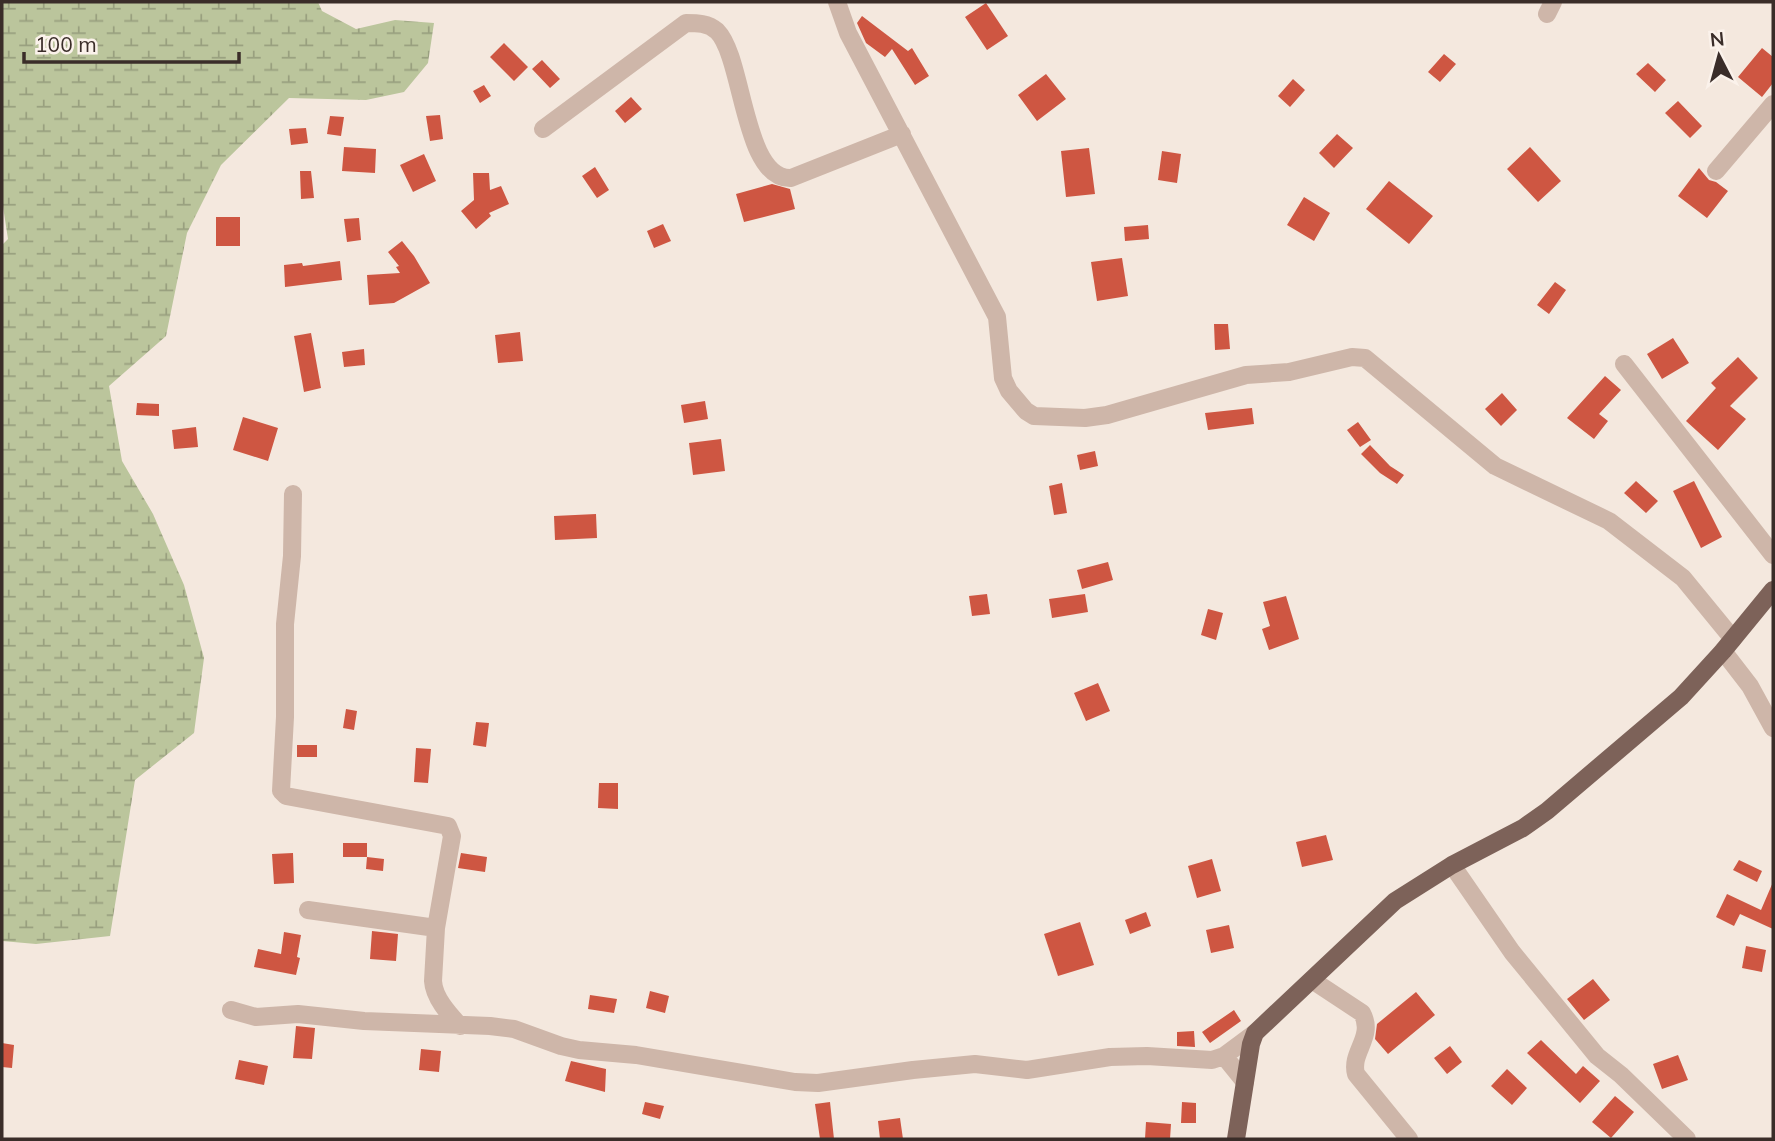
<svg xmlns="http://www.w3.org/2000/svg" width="1775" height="1141" viewBox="0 0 1775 1141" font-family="Mulish,sans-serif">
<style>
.wetland{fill:url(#wetland-marsh)}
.building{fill:#ce5642}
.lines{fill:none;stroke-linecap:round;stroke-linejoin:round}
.minor{stroke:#ceb6a9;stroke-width:18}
.major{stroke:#7d6259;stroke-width:18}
</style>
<defs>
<pattern id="wetland-marsh" width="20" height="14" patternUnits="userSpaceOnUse" patternTransform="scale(1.75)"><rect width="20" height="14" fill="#bbc59c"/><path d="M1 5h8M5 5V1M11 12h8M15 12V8" fill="none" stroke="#99a07f"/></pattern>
</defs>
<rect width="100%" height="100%" fill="#f4e8de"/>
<!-- wetland -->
<path class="wetland" d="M2 2H318L322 11 356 29 395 20 434 23 428 63 404 92 366 100 289 98 221 165 187 233 166 336 109 386 122 461 153 514 184 585 204 658 194 733 135 780 110 936 36 944 2 941V245L8 239 2 200Z"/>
<!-- building -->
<path class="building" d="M986 3 1008 36 987 50 965 17Z
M862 16 908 51 912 48 929 76 915 85 892 49 885 57 866 43 857 23Z
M504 43 528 67 514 81 490 57Z
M1762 48 1773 57V83L1762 97 1738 77Z
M1444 54 1456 64 1440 82 1428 72Z
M542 60 560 79 550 88 532 69Z
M1648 63 1666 80 1655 92 1636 74Z
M1046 74 1066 99 1037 121 1018 95Z
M1293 79 1305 90 1290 107 1278 96Z
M484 85 491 96 480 103 473 91Z
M631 97 642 109 625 123 615 111Z
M1678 101 1702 126 1690 138 1665 113Z
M440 115 443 139 430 141 426 116Z
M330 116 344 117 341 136 327 134Z
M306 128 308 143 291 145 289 129Z
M1337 134 1353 148 1334 168 1319 153Z
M344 147 376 149 375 173 342 171Z
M1530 147 1561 181 1538 202 1507 169Z
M1089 148 1095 194 1066 197 1061 151Z
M1162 151 1181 154 1177 183 1158 180Z
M424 154 436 181 413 192 400 165Z
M595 167 609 190 597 198 582 176Z
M1699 168 1709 180 1716 182 1728 191 1707 218 1678 196Z
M300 171H311L314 198 301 199Z
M473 173H489L490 190 501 186 509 204 489 213 491 216 476 229 461 211 474 200Z
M1389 181 1433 216 1409 244 1366 209Z
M772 184 790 189 795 209 744 222 736 194Z
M1304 197 1330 213 1314 241 1287 225Z
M216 217H240V246H216Z
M359 218 361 240 347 242 344 219Z
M663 224 671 241 654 248 647 231Z
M1148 225 1149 239 1125 241 1124 227Z
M402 241 414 256 430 283 394 303 369 305 367 275 400 273 396 267 399 266 388 252Z
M1122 258 1128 296 1097 301 1091 262Z
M340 261 342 280 285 287 284 265 302 263 303 266Z
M1555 282 1566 290 1549 314 1537 305Z
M1214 324H1228L1230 349 1215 350Z
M520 332 523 361 498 363 495 335Z
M311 333 321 388 304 392 294 336Z
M1673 338 1689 363 1662 379 1647 354Z
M364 349 365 365 344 367 342 352Z
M1738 357 1758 378 1730 406 1746 419 1718 450 1686 421 1716 388 1711 383Z
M1605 376 1621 390 1599 414 1608 421 1594 439 1567 418Z
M1502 393 1517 410 1501 426 1485 409Z
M705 401 708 419 684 423 681 405Z
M137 403 159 404V416L136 415Z
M1252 408 1254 424 1208 430 1205 413Z
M243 417 278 428 268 461 233 450Z
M1358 422 1371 440 1360 447 1347 430Z
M196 427 198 447 174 449 172 430Z
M721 439 725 471 693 475 689 443Z
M1370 445 1390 466 1404 475 1397 484 1380 473 1361 454Z
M1095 451 1098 466 1080 470 1077 455Z
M1636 481 1658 501 1646 513 1624 493Z
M1694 481 1722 537 1701 548 1673 491Z
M1062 483 1067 513 1054 515 1049 486Z
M596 514 597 538 555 540 554 516Z
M1108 562 1113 580 1082 589 1077 570Z
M987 594 990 614 972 616 969 596Z
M1085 594 1088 612 1052 618 1049 599Z
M1286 596 1299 639 1269 650 1262 629 1270 626 1263 602Z
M1208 609 1223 613 1216 640 1201 635Z
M1098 683 1110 711 1086 721 1074 693Z
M346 709 357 711 354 730 343 728Z
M476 722 489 723 486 747 473 745Z
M297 745H317V757H297Z
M416 748 431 749 428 783 414 782Z
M599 783H618V809L598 808Z
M1326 835 1333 860 1302 867 1296 842Z
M343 843H367V857H343Z
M293 853 294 883 274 884 272 854Z
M461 853 487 857 485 872 458 868Z
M367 857 384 859 383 871 366 869Z
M1212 859 1221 891 1197 898 1188 866Z
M1739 860 1762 871 1757 882 1733 870Z
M1773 882V929L1740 914 1734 926 1716 917 1727 894 1761 910Z
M1146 912 1151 926 1130 934 1125 920Z
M1080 922 1094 965 1058 976 1044 934Z
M1229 925 1234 948 1211 953 1206 930Z
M372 931 398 934 396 961 370 959Z
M284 932 301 935 297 957 300 958 296 975 254 967 258 949 281 954Z
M1746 946 1766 950 1762 972 1742 968Z
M1593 979 1610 1000 1584 1020 1567 999Z
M650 991 669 996 665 1013 646 1008Z
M1416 992 1435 1015 1388 1054 1375 1039 1377 1024Z
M590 995 617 999 614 1013 588 1009Z
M1234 1010 1241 1021 1210 1043 1202 1032Z
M296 1026 315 1028 312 1059 293 1058Z
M1194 1031 1195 1047 1177 1046V1032Z
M1541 1040 1576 1074 1583 1066 1600 1081 1580 1103 1527 1053Z
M2 1043 14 1045 12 1068 2 1067Z
M1450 1046 1462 1062 1447 1074 1434 1058Z
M421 1049 441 1051 439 1072 419 1070Z
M1678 1055 1688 1080 1662 1089 1653 1064Z
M239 1060 268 1066 264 1085 235 1079Z
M571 1061 606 1069 605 1092 565 1081Z
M1507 1069 1527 1088 1512 1105 1491 1086Z
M1615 1096 1634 1112 1611 1138 1592 1122Z
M645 1102 664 1106 660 1119 642 1114Z
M830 1102 834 1139H820L815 1104Z
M1182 1102 1196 1103V1123H1181Z
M900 1118 903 1139H880L878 1121Z
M1146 1122 1171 1124 1170 1139H1145Z"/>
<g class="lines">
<!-- minor -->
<path class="minor" d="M837 2 848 33 997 317 1003 378 1009 391 1026 411 1034 416 1085 418 1107 415 1246 375 1289 372 1352 357 1365 358 1495 466 1609 521 1683 578 1733 639
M1547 14 1553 2
M543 129 686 23C697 23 708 23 717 31 744 58 743 180 791 178L902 134
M1716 171 1773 104
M1624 364 1773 555
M293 494 292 556 285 624V717L281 791 286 796 448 826 452 836 436 928 433 981C434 998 449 1014 460 1026
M1723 651 1750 686 1773 728
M1452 865 1512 952 1597 1056 1621 1075 1687 1139
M308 910 436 928
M1312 980 1362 1013C1375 1037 1350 1052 1356 1074L1409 1139
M231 1010 256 1017 298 1014 364 1021 490 1026 514 1029 561 1046 579 1050 636 1055 795 1082 818 1083 913 1070 975 1064 1027 1070 1110 1057 1147 1056 1212 1060 1224 1056 1255 1033
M1224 1056 1245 1082"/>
<!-- major -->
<path class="major" d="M1236 1139 1251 1044 1255 1033 1395 901 1452 865 1523 828 1547 811 1681 697 1723 651 1773 590"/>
</g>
<!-- border -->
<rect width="1775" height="1141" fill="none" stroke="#3a2d29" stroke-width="7"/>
<!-- north arrow -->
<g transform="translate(1719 56) rotate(354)" stroke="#fbf2eb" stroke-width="5" paint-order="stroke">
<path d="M0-5L12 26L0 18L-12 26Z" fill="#3a2d29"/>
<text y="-10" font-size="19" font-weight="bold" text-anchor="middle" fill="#3a2d29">N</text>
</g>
<!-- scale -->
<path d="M24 52v10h215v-10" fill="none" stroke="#3a2d29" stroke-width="3.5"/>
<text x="35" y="52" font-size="21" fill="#3a2d29" stroke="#fbf2eb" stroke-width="5" paint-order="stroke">100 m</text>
</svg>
